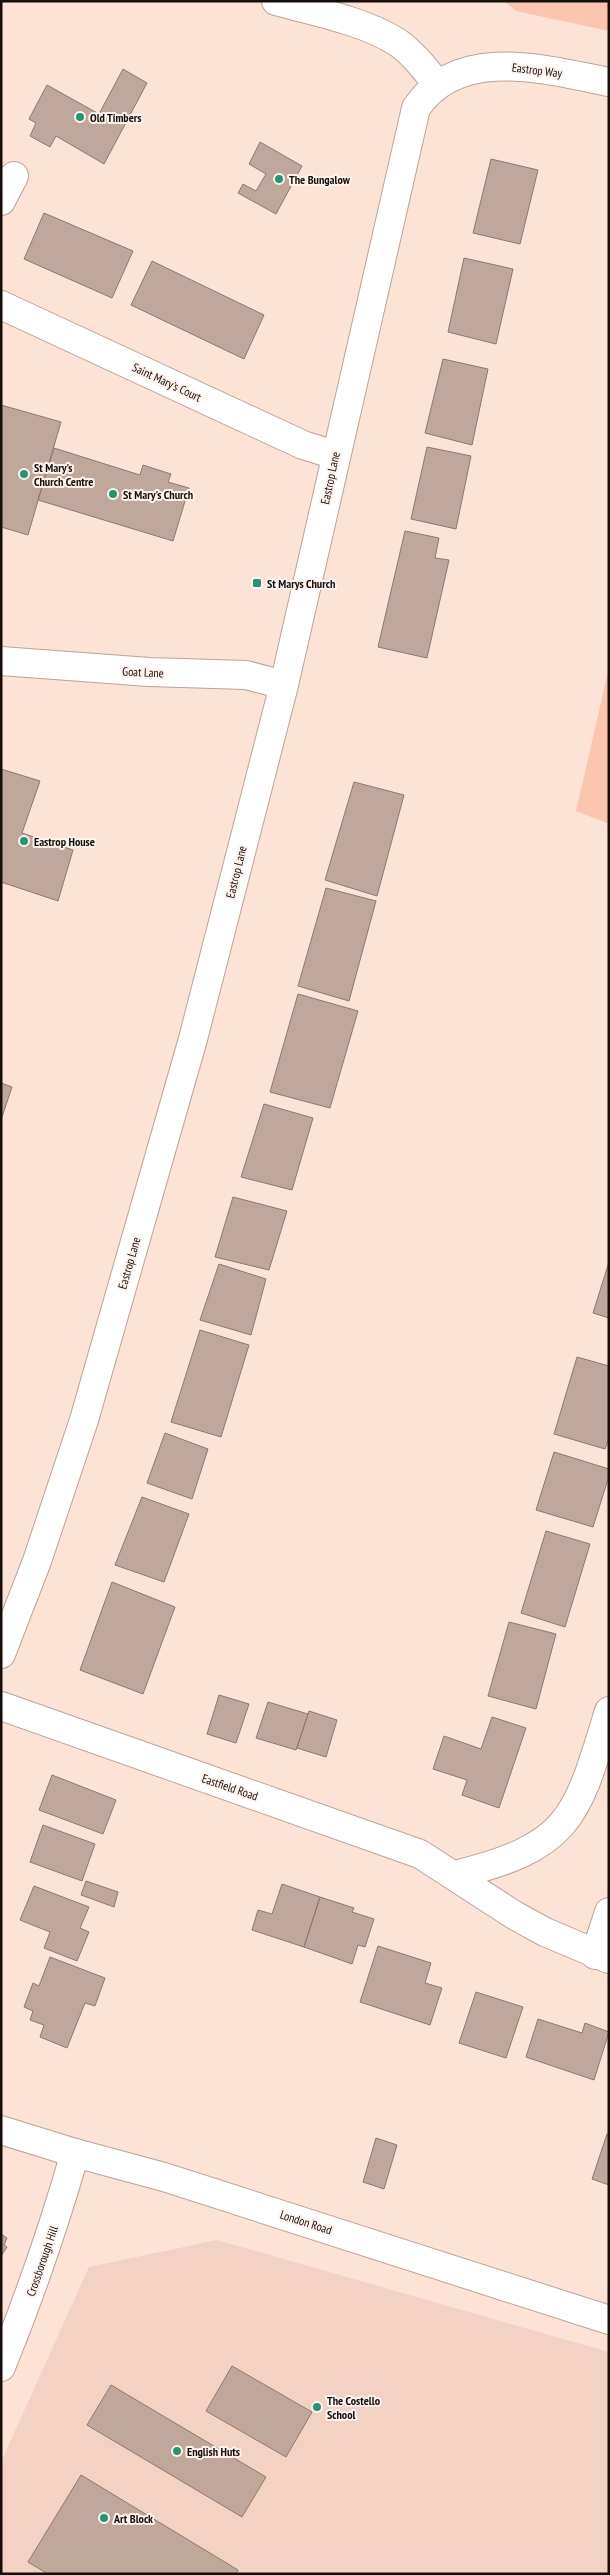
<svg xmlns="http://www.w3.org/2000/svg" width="610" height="2575" viewBox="0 0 610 2575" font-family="'PT Sans Narrow',sans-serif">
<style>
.built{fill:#f4d2c3}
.green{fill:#fcc6ae}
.building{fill:#c0a79c;stroke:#8e776c}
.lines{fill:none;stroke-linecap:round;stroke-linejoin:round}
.minor-casing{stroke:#bca398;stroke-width:30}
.tertiary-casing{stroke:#bca398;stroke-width:30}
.minor{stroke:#fff;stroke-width:28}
.tertiary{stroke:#fff;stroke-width:28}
.poi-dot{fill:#299473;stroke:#fef3ee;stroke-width:2}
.labels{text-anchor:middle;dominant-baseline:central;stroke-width:4;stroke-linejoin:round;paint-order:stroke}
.street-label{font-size:12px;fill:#170e0a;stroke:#fef3ee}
.poi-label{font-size:12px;font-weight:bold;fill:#170e0a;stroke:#fef3ee;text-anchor:start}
</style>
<rect width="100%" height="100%" fill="#fde2d6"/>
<!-- built -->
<path class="built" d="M217 2240 609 2352V2574H1V2462L89 2267Z"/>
<!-- green -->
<path class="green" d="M504 1H609V31L516 11Z
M609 668V824L576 811Z"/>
<!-- building -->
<path class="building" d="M123 69 147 83 104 164 56 136 50 147 30 136 36 123 29 119 47 85 99 114Z
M260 142 302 166 276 214 238 193 243 184 256 191 266 174 249 164Z
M491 159 538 170 520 244 473 233Z
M44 213 133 251 112 298 24 259Z
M464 258 513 269 496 344 448 332Z
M152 261 264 315 244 359 131 305Z
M443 359 488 369 472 445 425 433Z
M1 405 61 422 28 535 1 527Z
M427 447 471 456 456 529 411 519Z
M54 448 140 475 143 465 171 474 168 482 189 488 173 541 38 500Z
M405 531 439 538 435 558 449 560 427 658 378 647Z
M1 769 40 781 22 833 73 850 58 901 1 882Z
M354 782 404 795 377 896 325 880Z
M326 888 376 901 349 1001 298 986Z
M298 994 358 1011 330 1108 270 1092Z
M1 1083 12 1087 1 1120Z
M264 1104 313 1118 292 1190 241 1177Z
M233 1197 287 1211 269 1270 215 1257Z
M609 1262V1318L593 1313Z
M219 1264 266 1279 251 1335 200 1320Z
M200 1330 249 1345 221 1437 171 1422Z
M577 1357 609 1366V1438L605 1449 554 1434Z
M165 1433 208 1449 192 1499 147 1483Z
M554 1452 609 1469V1476L593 1527 536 1510Z
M142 1497 189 1514 164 1582 115 1565Z
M546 1531 590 1544 565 1627 521 1613Z
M112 1582 175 1607 143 1694 80 1670Z
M509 1622 556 1634 536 1709 488 1696Z
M219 1695 249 1704 236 1743 207 1734Z
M268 1702 308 1714 296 1750 256 1738Z
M309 1711 337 1720 326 1757 297 1748Z
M492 1717 526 1728 499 1808 462 1795 467 1780 433 1769 444 1736 481 1749Z
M52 1775 116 1800 103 1834 39 1810Z
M43 1825 95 1844 82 1881 30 1862Z
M86 1881 118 1892 114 1907 81 1895Z
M282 1884 320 1897 304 1947 252 1930 258 1910 272 1914Z
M34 1886 89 1907 80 1928 89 1932 77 1961 44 1948 50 1932 20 1920Z
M320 1897 354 1908 352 1912 374 1919 365 1947 358 1945 352 1964 304 1947Z
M378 1946 431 1963 425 1983 442 1988 430 2025 360 2002Z
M50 1957 105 1978 95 2006 85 2003 67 2048 40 2037 44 2025 30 2020 33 2011 24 2007 33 1983 39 1986Z
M476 1992 523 2007 506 2058 459 2043Z
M538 2019 582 2033 585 2023 609 2032 594 2080 526 2057Z
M607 2134H609V2185L592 2179Z
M376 2138 397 2145 384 2189 363 2182Z
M1 2234 7 2238 4 2245 7 2247 1 2256Z
M232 2366 312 2412 286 2457 206 2411Z
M111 2385 266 2477 242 2517 87 2425Z
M81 2475 238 2570 236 2574H48L28 2562Z"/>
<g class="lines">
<!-- minor casing -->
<g class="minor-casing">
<path id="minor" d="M276 1C316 12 361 20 397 42 413 53 425 69 437 84
M1 201 14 176
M1 305 303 445 335 455
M1 661 149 672 246 675 284 685
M1 1654 37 1561 84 1420 193 1039 284 685 416 108C459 44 547 70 609 82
M1 1706 420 1854 514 1915 545 1932 609 1959
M455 1875C571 1846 576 1819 609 1711
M595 1955 609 1912
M1 2367C30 2296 54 2226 75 2153"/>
</g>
<!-- tertiary casing -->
<g class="tertiary-casing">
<path id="tertiary" d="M1 2130 75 2153 164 2177 609 2320"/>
</g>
<!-- minor -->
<use href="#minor" class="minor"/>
<!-- tertiary -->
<use href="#tertiary" class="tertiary"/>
</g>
<!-- markers -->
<g class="poi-dot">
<circle cx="80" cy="117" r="5"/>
<circle cx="279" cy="179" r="5"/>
<circle cx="24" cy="474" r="5"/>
<circle cx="113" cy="494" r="5"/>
<rect x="252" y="578" width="10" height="10" rx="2.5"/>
<circle cx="24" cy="841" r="5"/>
<circle cx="317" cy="2407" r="5"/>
<circle cx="177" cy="2451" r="5"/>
<circle cx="104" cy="2518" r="5"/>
</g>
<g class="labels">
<!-- street labels -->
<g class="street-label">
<text transform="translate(537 70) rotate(7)">Eastrop Way</text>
<text transform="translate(167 382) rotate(25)">Saint Mary's Court</text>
<text transform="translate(330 478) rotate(-78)">Eastrop Lane</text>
<text transform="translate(143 672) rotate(3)">Goat Lane</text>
<text transform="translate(236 872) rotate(-76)">Eastrop Lane</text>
<text transform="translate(129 1263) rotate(-74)">Eastrop Lane</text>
<text transform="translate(230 1787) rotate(19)">Eastfield Road</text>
<text transform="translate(306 2222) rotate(18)">London Road</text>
<text transform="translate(42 2261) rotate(-71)">Crossborough Hill</text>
</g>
<!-- poi labels -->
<g class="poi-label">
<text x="90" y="117">Old Timbers</text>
<text x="289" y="179">The Bungalow</text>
<text x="34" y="467">St Mary's<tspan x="34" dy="14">Church Centre</tspan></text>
<text x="123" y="494">St Mary's Church</text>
<text x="267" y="583">St Marys Church</text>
<text x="34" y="841">Eastrop House</text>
<text x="327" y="2400">The Costello<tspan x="327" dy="14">School</tspan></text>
<text x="187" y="2451">English Huts</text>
<text x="114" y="2518">Art Block</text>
</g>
</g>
<!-- border -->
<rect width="610" height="2575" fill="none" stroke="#170e0a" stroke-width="5"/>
</svg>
